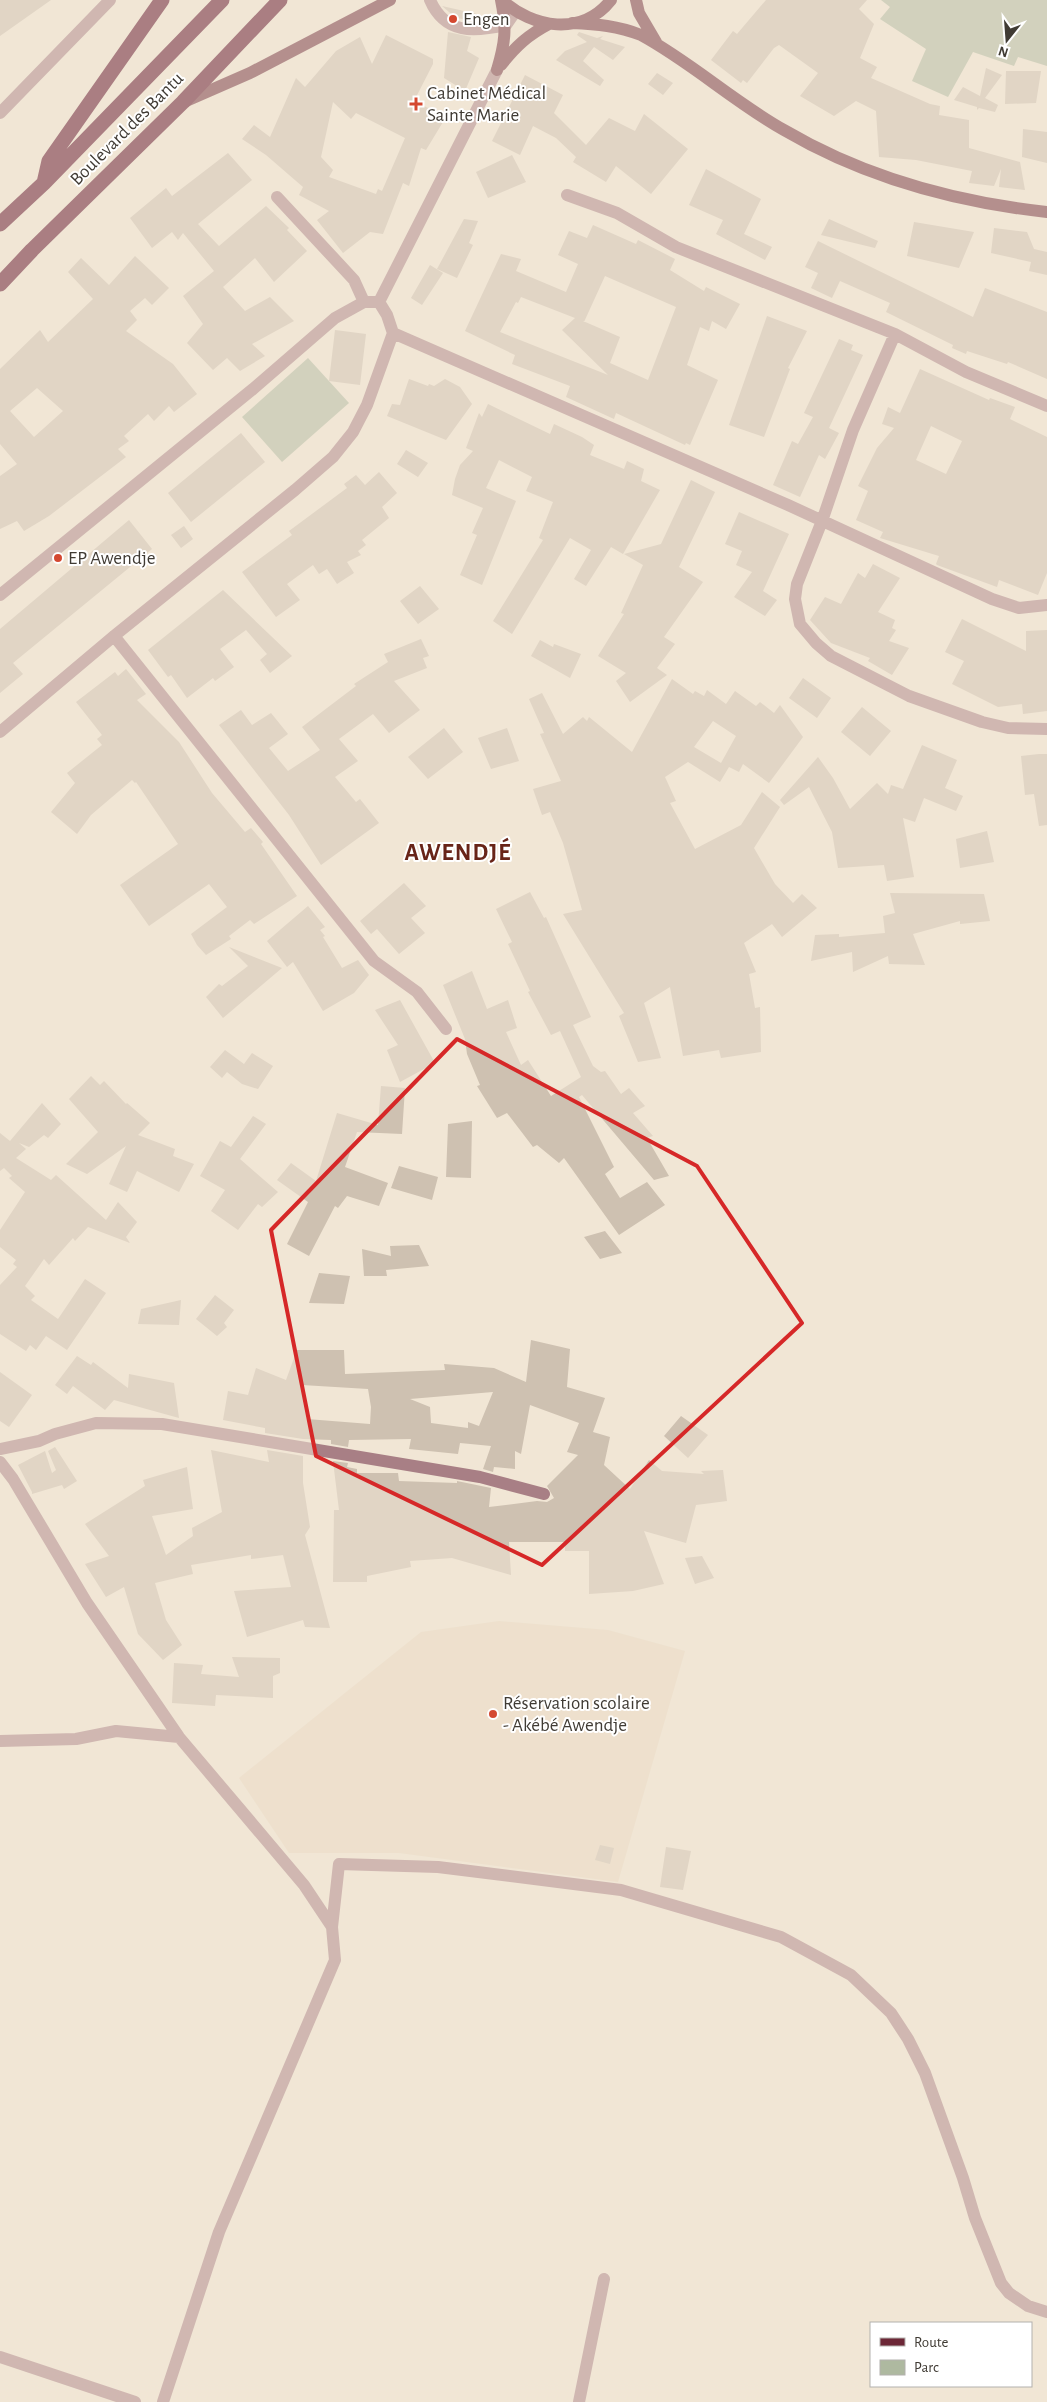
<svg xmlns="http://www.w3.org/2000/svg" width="1047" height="2402" viewBox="0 0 1047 2402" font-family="'Alegreya Sans',sans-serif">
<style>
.built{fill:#eadac3}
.green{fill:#aeb9a0}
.building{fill:#cec1b1;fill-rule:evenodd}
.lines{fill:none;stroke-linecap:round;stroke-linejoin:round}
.minor{stroke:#a87f85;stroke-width:12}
.major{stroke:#6c2737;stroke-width:12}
.highway{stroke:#54001d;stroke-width:15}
.marked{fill:none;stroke:#d62828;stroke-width:4;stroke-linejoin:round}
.poi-dot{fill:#d44830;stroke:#fff;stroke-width:2}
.labels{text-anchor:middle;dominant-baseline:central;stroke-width:4;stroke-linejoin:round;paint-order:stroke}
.poi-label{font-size:19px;fill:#403b34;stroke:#fff;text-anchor:start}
.street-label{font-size:19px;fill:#403b34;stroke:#fff}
.district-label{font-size:24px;font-weight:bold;letter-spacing:1px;fill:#682418;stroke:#fff}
</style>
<rect width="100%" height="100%" fill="#f1e6d5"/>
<!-- built -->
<path class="built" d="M499 1621 608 1630 685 1651 618 1882 399 1853H289L239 1778 421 1632Z"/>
<!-- green -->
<path class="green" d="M881 0H1047V66L1018 57 1014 66 973 52 948 97 912 81 926 49 880 19 890 7Z
M308 358 349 403 282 462 242 417Z"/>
<!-- building -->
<path class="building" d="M0 0H51L0 36Z
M766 0H867L859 9 874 24 860 58 877 67 871 78 930 104 940 106 939 115 969 120V148L1020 162 1025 190 999 187 1001 169 994 186 969 183 972 171 916 160 879 157 876 111 856 101 834 116 800 96 818 73 779 45 774 48 747 83 743 80 741 83 711 60 733 31 737 34Z
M442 6 477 14 475 21 456 18Z
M448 32 471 37 467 51 479 58 465 91 444 78Z
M579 32 597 38 603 36 600 39 625 47 613 60 594 47 583 61 604 80 600 86 556 60 565 51 587 42 577 35Z
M386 35 433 59V64L414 101 446 117 426 150 421 148 409 186 403 183 383 234 370 232 343 253 317 220 329 211 299 195 303 187 266 155 242 139 254 125 270 137 296 78 305 87 336 51 360 37 372 64ZM333 102 351 119 356 113 405 138 382 191 378 189 376 194 329 177 333 170 321 157Z
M986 68 1002 75 985 98 998 105 995 112 979 108 977 110V107L954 100 963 87 980 96Z
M1006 71H1041L1036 103 1005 104Z
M657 73 673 83 663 95 648 84Z
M525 75 563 95 554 113 586 145 609 118 635 131 644 114 688 149 651 194 616 166 606 182 573 162 576 157 556 138 533 126 520 155 492 141Z
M1023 129 1047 132V163L1022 157Z
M228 153 252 180 198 224 219 246 266 206 289 228 287 230 307 251 274 282 255 258 223 287 245 311 270 297 294 321 252 344 265 356 240 371 227 358 213 370 187 343 203 324 183 296 214 271 183 233 178 240 172 232 152 248 130 218 166 188 172 196Z
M512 155 526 182 488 198 476 172Z
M706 169 761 199 744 234 772 247 765 260 716 234 723 220 689 205Z
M464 219 478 221 469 243 473 245 457 278 437 269Z
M829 219 878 241 875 248 821 235Z
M914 222 974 232 959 268 907 256Z
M593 225 636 244 638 240 675 259 670 270 704 291 706 287 740 304 726 329 712 321 709 331 700 327 687 365 718 380 690 445 686 443 685 445 616 413 614 419 566 397 570 386 512 364 515 355 465 331 501 254 521 259 516 271 566 292 578 264 558 255 569 231 587 238ZM605 276 676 307 648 380 610 363 620 337 583 321 584 322ZM521 297 575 318 562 330 608 375 500 332 516 302 518 303Z
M994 228 1027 232 1034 249 1047 252V275L1029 271 1031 262 991 253Z
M818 241 973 317 985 288 1047 312V379L1008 362 1007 364 967 351 966 354 952 348 953 345 886 312 890 303 840 281 832 298 811 288 818 273 805 267Z
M135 256 169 288 152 305 145 298 130 311 137 320 126 331 173 364 197 394 174 412 169 406 154 421 148 414 124 436 129 441 118 449 126 457 49 516 24 531 17 521 0 529V476L17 464 0 444V369L40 330 48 342 93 299 68 272 81 258 109 285ZM37 388 63 411 34 437 10 411Z
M430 265 443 273 422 305 411 298Z
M767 316 807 331 788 368 790 369 764 437 729 425Z
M335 330 366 334 360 385 329 381Z
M839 339 853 345 851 350 863 355 829 428 839 433 825 459 819 455 800 497 773 485 792 441 798 444 813 417 804 413Z
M920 369 989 400 990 398 1015 407 1010 419 1047 437V573L1038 595 999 580 997 587 937 565 936 564 939 556 880 538 883 532 856 520 868 491 858 486 877 448 894 428 882 424 888 407 900 413ZM931 426 962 441 946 474 916 460Z
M409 379 428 386 429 384 434 386 445 379 460 387 472 404 446 440 387 416 392 404 400 405Z
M488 404 550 434 554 424 582 437 594 445 590 455 624 469 627 461 644 469 641 481 660 490 623 554 611 547 586 586 574 579 591 550 570 538 512 634 493 621 543 540 539 538 553 502 526 491 532 477 499 460 486 488 516 501 482 585 460 575 477 535 472 533 483 508 452 495 455 479 460 465 473 451 466 448 479 413 482 417Z
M241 433 265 462 191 522 168 493Z
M406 450 428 463 418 477 397 464Z
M379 472 397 493 382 507 389 518 362 540 366 545 358 551 361 555 347 562 354 573 337 584 327 569 319 574 313 565 287 584 300 600 276 617 242 572 292 535 289 531 347 488 344 484 356 475 365 485Z
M691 480 715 492 679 567 703 582 664 637 675 644 657 668 667 675 630 702 616 681 626 673 598 656 624 614 621 613 643 565 624 554 661 544Z
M739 512 789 534 763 591 777 600 765 616 734 597 752 572 736 565 742 551 725 544Z
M129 520 152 549 13 663 23 674 0 693V629Z
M184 526 193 539 181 548 171 535Z
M873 564 900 578 878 612 895 620 892 628 896 630 889 641 909 648 892 675 868 661 870 658 831 643 810 620 825 597 841 604 858 573 865 578Z
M420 586 439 609 418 624 400 601Z
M223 590 292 656 270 673 260 660 267 654 246 630 220 649 234 667 215 681 213 678 187 698 171 675 168 677 148 650Z
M962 619 1026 651V631L1047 630V711L1023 714 1022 704 998 707 952 684 964 661 945 652Z
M421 639 429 656 423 658 427 668 394 681 420 710 389 733 373 714 339 739 358 761 335 777 356 802 360 799 379 823 321 865 289 815 219 725 241 710 252 725 271 713 288 734 269 748 288 771 320 750 302 727 356 686 354 684 388 662 384 654Z
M540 640 553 647 554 644 581 654 570 678 531 656Z
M126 669 146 694 137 700 179 742 212 793 245 832 251 828 263 842 261 844 297 896 254 924 250 920 229 936 231 939 206 955 197 945 191 934 227 907 209 884 149 926 120 885 178 844 136 782 135 783 132 780 91 815 77 834 51 812 75 783 67 773 102 745 97 739 102 735 76 702 115 672 118 676Z
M803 678 831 698 817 718 789 698Z
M672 679 693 694 695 691 704 696 707 690 726 704 735 691 756 706 760 702 774 713 780 705 803 737 769 783 743 764 739 772 729 767 720 782 688 762 665 777 676 801 670 803 695 849 741 825 762 792 780 807 754 848 775 884 793 903 802 894 817 908 782 937 772 924 744 943 756 972 749 974 755 1008 760 1007 761 1052 721 1058 719 1050 683 1056 670 987 644 1003 661 1058 638 1062 619 1016 624 1013 563 914 582 910 563 843 550 812 542 815 533 789 561 781 540 734 544 733 529 699 542 693 563 734 583 717 587 721 589 717 632 752ZM713 721 736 736 721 763 694 747Z
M862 707 891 731 870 756 841 732Z
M444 728 463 752 428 779 408 757Z
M507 728 519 761 491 769 478 738Z
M922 745 957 760 945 788 963 796 956 811 924 798 915 822 903 818 914 877 887 881 884 865 838 868 832 832 809 787 784 805 780 800 818 757 833 778 850 809 877 783 888 794 891 785 903 789Z
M1039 754H1047V825L1039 826 1034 794 1025 795 1021 756Z
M987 831 994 862 960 868 956 839Z
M404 883 426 906 411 918 425 933 399 954 377 929 371 934 360 921Z
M530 892 544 918 546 917 591 1017 573 1025 593 1066 601 1072 605 1071 621 1094 629 1088 645 1106 633 1113 653 1136 647 1138 669 1176 654 1180 582 1095 579 1097 614 1167 605 1174 620 1198 647 1182 665 1205 619 1235 564 1158 559 1163 537 1145 533 1147 507 1113 497 1118 477 1086 480 1085 467 1054 465 1039 443 985 472 971 487 1009 508 1000 517 1028 506 1032 521 1065 528 1060 551 1096 581 1077 560 1031 551 1035 528 992 530 991 508 944 512 942 496 909Z
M890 893 984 894 990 921 960 924V921L913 934 925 965 889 964 888 956 853 972 852 952 811 961 815 935 839 934V937L885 933 883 916 895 913Z
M308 906 325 927 320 930 325 936 323 937 342 968 358 960 369 975 354 993 323 1011 293 962 287 967 267 941Z
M229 947 282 968 223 1018 206 997 219 984 222 986 248 966Z
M400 1000 435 1063 400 1082 387 1050 398 1045 375 1010Z
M225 1050 244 1064 252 1053 273 1066 258 1089 242 1084 227 1072 222 1078 210 1067Z
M91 1076 100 1085 104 1081 126 1104 127 1103 150 1123 138 1135 175 1149 173 1156 194 1164 179 1192 137 1171 127 1192 109 1184 126 1146 87 1174 66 1164 98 1132 69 1099Z
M381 1086 405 1088 402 1134 357 1132 345 1167 388 1183 379 1206 347 1196 338 1208 335 1206 309 1256 287 1244 308 1202 277 1180 291 1163 316 1181 337 1113 378 1125Z
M42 1103 61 1124 48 1138 44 1135 29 1147 19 1143 26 1149 16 1158 51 1180 56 1175 106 1220 118 1202 137 1222 126 1237 130 1243 88 1227 75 1241 73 1238 49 1265 44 1259 25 1286 35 1296 31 1300 58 1319 85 1279 106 1293 67 1350 46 1336 36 1350 30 1345 26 1351 0 1334V1285L17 1267 13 1264 16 1260 0 1247V1230L25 1192 9 1178 12 1176 4 1168 0 1171V1133L10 1141Z
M253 1116 266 1124 240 1159 278 1192 262 1207 258 1204 238 1230 211 1211 225 1190 200 1176 220 1141 231 1147Z
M472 1121 471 1178 446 1177 448 1124Z
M399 1166 438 1177 432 1200 391 1188Z
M605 1231 622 1253 600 1259 584 1237Z
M419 1245 429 1266 386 1270 387 1276H364L362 1249 391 1256 390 1246Z
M319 1273 350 1276 344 1304 309 1303Z
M215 1295 234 1310 224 1323 227 1327 217 1336 196 1319Z
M181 1300 179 1325 138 1324 141 1309Z
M531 1340 570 1349 567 1387 605 1398 593 1432 610 1437 604 1465 630 1489 649 1460 662 1471 704 1474 701 1471 723 1470 727 1501 696 1505 686 1543 644 1531 664 1584 633 1591 589 1594V1551H565V1542H509L511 1575 452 1558 410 1561 411 1567 367 1576V1582H333L334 1510H339L333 1461 348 1463 347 1467 357 1469V1473H398L399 1481 457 1483V1481L491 1488 489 1507 537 1501 547 1502 554 1498 547 1486 578 1455 567 1452 579 1423 530 1405 521 1454 515 1451V1469L494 1467 493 1472 483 1469 491 1446 460 1443 458 1454 409 1449 411 1439 349 1440 348 1447 331 1444V1440L303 1439 265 1433V1428L223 1420 228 1391 248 1395 256 1368 286 1380 297 1350H344L345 1374 445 1370 444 1364 494 1368 526 1382ZM302 1385 368 1389 371 1407 370 1424 307 1419ZM493 1392 479 1426 468 1422V1428L431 1423 430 1407 410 1399Z
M77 1356 91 1365 93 1362 128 1388 129 1374 174 1383 179 1418 114 1400 105 1410 73 1386 67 1394 55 1385Z
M0 1372 32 1395 9 1427 0 1421Z
M681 1416 708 1435 688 1458 664 1436Z
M55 1447 77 1481 64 1489 62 1485 32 1494V1492L18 1465 45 1451 52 1473 56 1470 48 1451Z
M211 1450 269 1462 267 1450 303 1456V1483L310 1527 305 1535 330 1628 305 1627 303 1620 247 1637 234 1591 291 1587 283 1555 251 1559V1555L191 1565 193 1574 155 1583 166 1620 182 1645 163 1660 138 1634 124 1587 106 1597 85 1564 109 1556 85 1524 145 1486 143 1480 187 1467 193 1509 152 1516 166 1555 193 1536 192 1528 222 1512Z
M702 1556 714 1578 695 1584 685 1558Z
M232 1657 280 1658V1673L273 1676V1698L216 1695 215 1706 172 1703 174 1663 203 1665 201 1674 239 1677Z
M600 1845 614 1848 610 1864 595 1860Z
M666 1847 691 1851 683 1890 660 1887Z"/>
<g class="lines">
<!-- minor -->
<path class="minor" d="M430 0C445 35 475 32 506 25L515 12
M0 113 110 0
M567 195 617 213 676 247 895 334 966 372 1047 406
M277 197 354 280 364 302
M379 302 497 70
M393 333 788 505 992 599 1019 608 1047 605
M895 334 853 430 822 521 797 584 795 599 800 624 816 643 831 656 909 696 982 722 1008 728 1047 729
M0 595 253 389 335 318 364 302H379
M114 636 374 961 417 992 446 1029
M0 732 114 636 295 490 333 457 353 432 367 405 393 333 387 315 379 302
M0 1449 39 1441 55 1434 96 1423 162 1424 480 1477 544 1494
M0 1462 13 1479 87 1603 179 1737 304 1885 332 1927 335 1960 219 2232 163 2402
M0 1741 76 1739 116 1731 179 1737
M332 1927 339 1864 438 1867 621 1890 781 1937 851 1975 891 2013 908 2039 925 2073 963 2178 975 2218 1001 2283 1009 2293 1028 2306 1047 2312
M0 2357 135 2402
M579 2402 604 2279"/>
<!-- major -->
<path class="major" d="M502 0C532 28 582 37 611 0
M636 0 639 13 656 42
M572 23C597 24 618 26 641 35 691 62 734 102 784 130 864 177 955 202 1047 212
M501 65C516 46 528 35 549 24
M497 70C505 43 507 29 501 0
M186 101 250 73 390 0"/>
<!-- highway -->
<path class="highway" d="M44 183 49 161 162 0
M0 224 44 183 222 0
M0 284 32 250 183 102 280 0"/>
</g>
<!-- marked area -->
<path d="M0 0H1047V2402H0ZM457 1039 697 1166 802 1323 542 1565 316 1456 271 1230Z" fill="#f1e6d5" fill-opacity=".55" fill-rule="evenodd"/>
<path class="marked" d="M457 1039 697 1166 802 1323 542 1565 316 1456 271 1230Z"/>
<!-- markers -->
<g class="poi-dot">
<circle cx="453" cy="19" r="5"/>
<path d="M413.5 96.5h5v5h5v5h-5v5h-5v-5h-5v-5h5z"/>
<circle cx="58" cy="558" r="5"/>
<circle cx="493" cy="1714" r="5"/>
</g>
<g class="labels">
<!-- poi labels -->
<g class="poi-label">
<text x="463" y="19">Engen</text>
<text x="427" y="93">Cabinet Médical<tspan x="427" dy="22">Sainte Marie</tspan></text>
<text x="68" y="558">EP Awendje</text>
<text x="503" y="1703">Réservation scolaire<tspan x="503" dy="22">- Akébé Awendje</tspan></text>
</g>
<!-- street labels -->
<g class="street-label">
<text transform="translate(127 129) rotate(-45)">Boulevard des Bantu</text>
</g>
<!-- district labels -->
<g class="district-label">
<text x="458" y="853">AWENDJÉ</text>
</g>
</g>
<!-- legend -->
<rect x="870" y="2322" width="162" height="65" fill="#ffffff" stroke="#b3b1ae"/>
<rect x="880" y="2338" width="25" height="8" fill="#6c2737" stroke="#b3b1ae"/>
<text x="914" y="2347" font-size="15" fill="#403b34">Route</text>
<rect x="880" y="2360" width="25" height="15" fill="#aeb9a0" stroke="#b3b1ae"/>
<text x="914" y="2372" font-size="15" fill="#403b34">Parc</text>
<!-- north arrow -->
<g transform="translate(1007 40) rotate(197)" stroke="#ffffff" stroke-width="4" paint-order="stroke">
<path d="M0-4L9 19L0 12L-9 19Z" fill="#403b34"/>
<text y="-8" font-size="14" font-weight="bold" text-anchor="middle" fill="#403b34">N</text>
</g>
</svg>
